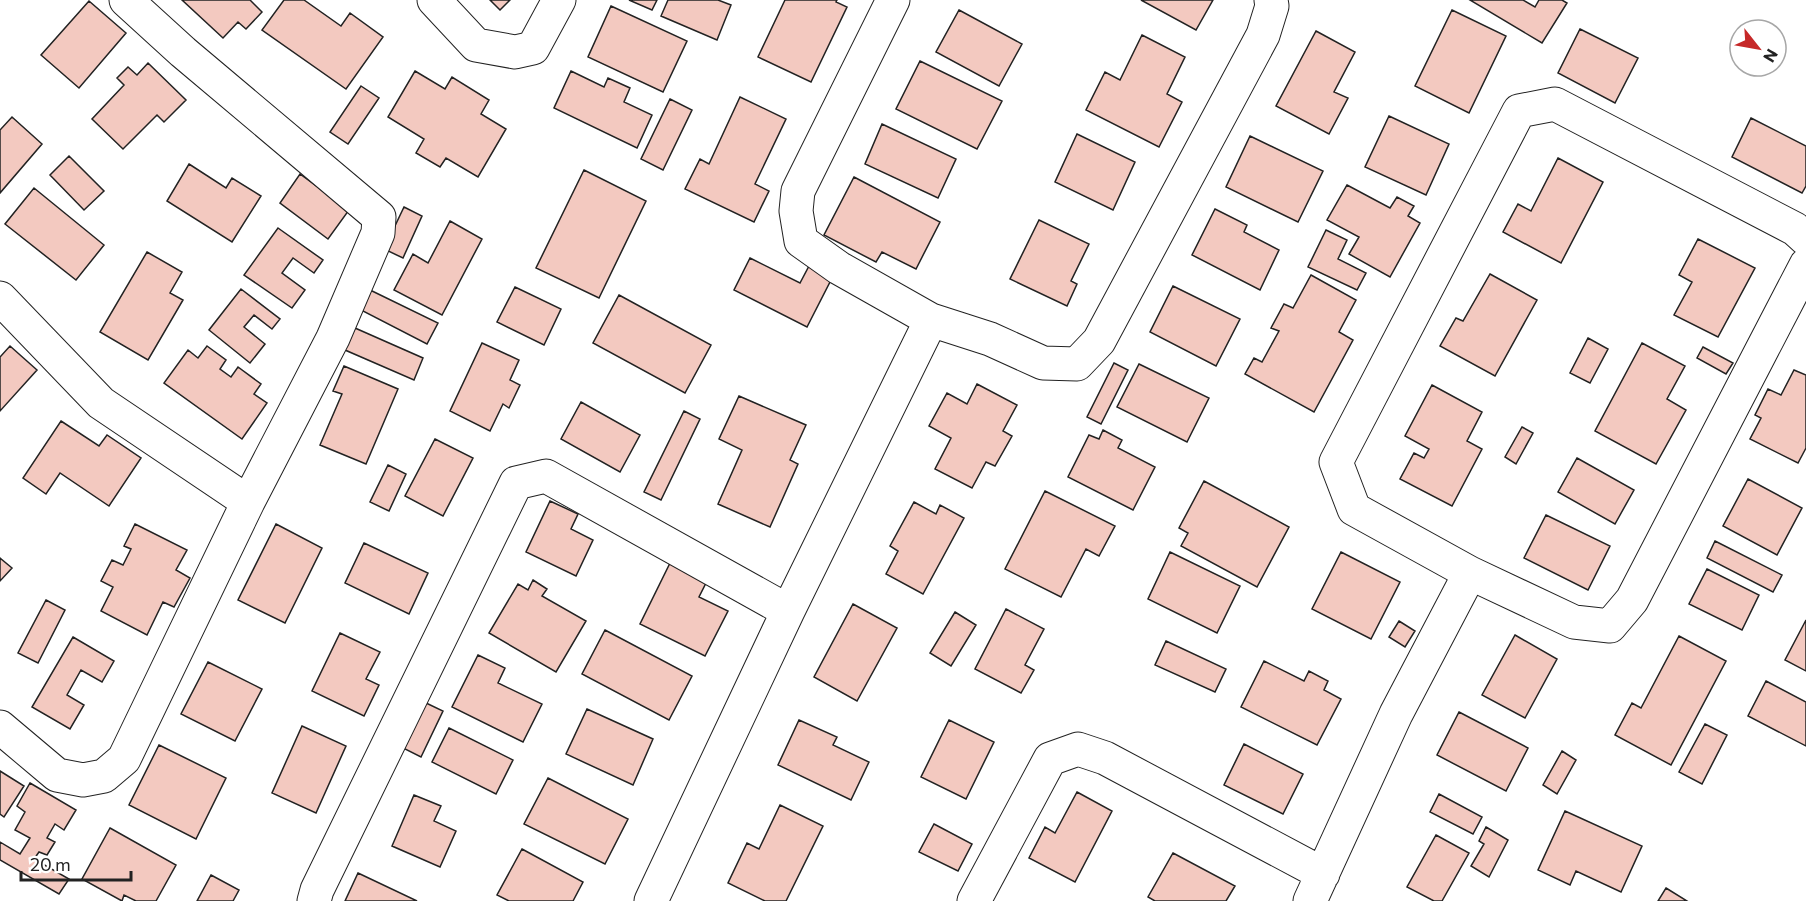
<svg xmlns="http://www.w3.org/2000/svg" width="1806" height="901" viewBox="0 0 1806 901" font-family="Commissioner,sans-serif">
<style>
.building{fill:#f3c9c0;stroke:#222;stroke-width:1.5}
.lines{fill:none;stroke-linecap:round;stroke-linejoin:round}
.minor-casing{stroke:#222;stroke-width:35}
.minor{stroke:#fff;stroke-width:33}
</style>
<rect width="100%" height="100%" fill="#fff"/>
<!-- building -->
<path class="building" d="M182 0H250L262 12 246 29 238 22 223 38Z
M284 0H304L341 26 350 13 383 37 346 89 262 30Z
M490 0H510L500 10Z
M629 0H657L652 10Z
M668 0H718L731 5 717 40 661 16Z
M785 0H837L836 2 847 7 811 82 758 57Z
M1141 0H1213L1196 30Z
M1470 0H1523L1535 7 1539 0H1562L1567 3 1542 43Z
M89 1 126 33 79 88 41 55Z
M611 6 687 41 663 92 588 57Z
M959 10 1022 44 999 86 936 52Z
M1452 10 1506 36 1469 113 1415 86Z
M1580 29 1638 58 1615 103 1558 73Z
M1316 31 1355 52 1334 92 1348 98 1329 134 1276 106Z
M1142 35 1185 57 1167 94 1182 102 1159 147 1086 110 1105 72 1120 80Z
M920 61 1002 101 977 149 896 109Z
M148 63 186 100 164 122 157 115 123 149 92 119 124 85 117 78 128 67 137 75Z
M415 71 445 89 452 77 489 100 481 114 506 129 478 177 446 158 440 167 416 153 424 139 388 117Z
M571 71 604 87 608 78 630 88 624 102 652 115 637 148 554 108Z
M361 86 379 98 348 144 330 132Z
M740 97 786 119 755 184 769 191 754 222 685 189 700 159 709 164Z
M670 99 692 110 663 170 641 159Z
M1389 116 1449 144 1426 195 1365 167Z
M12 117 42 144 0 193V130Z
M1751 118 1806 146V186L1802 193 1732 157Z
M882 124 956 159 938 198 865 164Z
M1077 134 1135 162 1113 210 1055 182Z
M1250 136 1323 171 1298 222 1226 187Z
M69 156 104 191 84 210 50 175Z
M1558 158 1603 182 1561 263 1503 232 1518 204 1531 211Z
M189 164 226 188 232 178 261 196 232 242 167 201Z
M584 170 646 201 599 298 536 268Z
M300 174 349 210 328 239 280 203Z
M854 177 940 222 916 269 882 252 876 262 824 235Z
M1347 185 1390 208 1397 197 1414 206 1408 216 1420 223 1390 277 1349 254 1359 237 1327 220Z
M34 188 104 245 76 280 5 224Z
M404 207 422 216 403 258 384 249Z
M1215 209 1247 225 1244 232 1279 250 1260 290 1192 255Z
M1039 220 1089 244 1071 281 1077 284 1067 306 1010 279Z
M450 221 482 239 442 315 394 290 413 254 428 263Z
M278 228 323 260 314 273 293 258 282 273 305 290 292 308 244 275Z
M1326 230 1347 240 1338 259 1366 273 1357 290 1308 267Z
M1698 239 1755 268 1718 337 1674 315 1692 282 1679 275Z
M147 252 182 272 170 293 183 300 148 360 100 332Z
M750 258 800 283 809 266 832 278 807 327 734 290Z
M1490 274 1537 300 1495 376 1440 346 1456 318 1463 321Z
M1311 275 1356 300 1339 332 1353 340 1314 412 1245 374 1254 358 1262 362 1279 331 1271 328 1284 304 1293 308Z
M1173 286 1240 319 1216 366 1150 332Z
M515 287 561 309 544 345 497 322Z
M241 289 280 319 272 329 254 315 244 327 265 344 250 363 209 330Z
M368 289 438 323 427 344 359 309Z
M619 295 711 345 685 393 593 343Z
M355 328 423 358 414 380 345 350Z
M1588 338 1608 349 1590 383 1570 373Z
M482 343 519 360 510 380 520 385 509 408 503 404 490 431 450 411Z
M1642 343 1685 366 1667 399 1686 410 1656 464 1595 431Z
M10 346 37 370 0 411V357Z
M207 346 226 360 220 369 231 377 238 367 261 384 254 394 267 403 242 439 164 383 188 350 198 358Z
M1703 347 1733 363 1726 374 1697 358Z
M1114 363 1128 370 1101 424 1087 417Z
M1139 364 1209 398 1187 442 1117 407Z
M344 366 398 389 366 464 320 445 342 394 333 391Z
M1794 370 1806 375V448L1798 463 1750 439 1761 418 1755 415 1768 389 1781 395Z
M977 384 1017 405 1003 431 1012 436 995 466 986 462 972 488 935 469 951 438 929 426 947 393 967 404Z
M1432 385 1482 412 1467 441 1482 449 1452 506 1400 479 1414 453 1424 458 1429 449 1405 436Z
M739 396 806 425 790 460 798 464 770 527 718 504 742 450 719 439Z
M581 402 640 435 620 472 561 439Z
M684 411 700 419 661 500 644 492Z
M61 421 99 446 107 435 141 458 109 506 60 473 46 494 23 478Z
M1522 427 1533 433 1516 464 1505 457Z
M1103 430 1122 440 1118 448 1155 467 1133 510 1068 477 1089 435 1099 439Z
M435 439 473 458 443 516 405 496Z
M1577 458 1634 490 1615 524 1558 492Z
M388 465 406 474 389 511 370 502Z
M1748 479 1802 508 1777 555 1723 526Z
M1204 481 1289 527 1257 587 1181 546 1188 533 1179 528Z
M1045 491 1115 526 1099 556 1086 549 1061 597 1005 569Z
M550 501 578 514 571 529 593 540 576 576 526 552Z
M914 502 936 514 940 505 964 518 923 594 886 574 898 551 890 546Z
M1546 515 1610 546 1588 590 1524 558Z
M135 524 187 550 176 570 190 578 174 607 163 602 147 635 101 611 113 587 101 581 112 560 123 565 131 549 124 546Z
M276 524 322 548 285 623 238 600Z
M1715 541 1782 575 1773 592 1707 558Z
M364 543 428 573 409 614 345 583Z
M1170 552 1240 586 1217 633 1148 599Z
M1341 552 1400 582 1371 639 1312 609Z
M673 557 710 575 699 597 728 611 705 656 640 624Z
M0 558 12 568 0 581Z
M1707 569 1759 595 1742 630 1689 604Z
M533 580 547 589 542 596 586 621 556 672 489 633 518 584 528 590Z
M46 600 65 610 38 663 18 653Z
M853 604 897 628 857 701 814 677Z
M1006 609 1044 629 1025 665 1034 670 1021 693 975 669Z
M955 612 976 625 951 666 930 653Z
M1806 620V671L1785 660Z
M1399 621 1415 631 1405 647 1389 637Z
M605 630 692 676 669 720 582 674Z
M340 633 380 652 366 679 379 685 364 716 312 691Z
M1515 635 1557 659 1525 718 1482 695Z
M1679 636 1726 661 1671 765 1615 735 1632 703 1641 708Z
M73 637 114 661 102 682 81 670 67 695 84 705 70 729 32 707Z
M1166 641 1226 669 1215 692 1155 665Z
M478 655 505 668 498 683 542 704 523 742 452 707Z
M1264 661 1304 681 1309 671 1328 681 1324 690 1341 699 1317 745 1241 707Z
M208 662 262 689 235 741 181 714Z
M1766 681 1806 702V746L1748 716Z
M424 702 443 711 421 757 403 748Z
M587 709 653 739 633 785 566 754Z
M1459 712 1528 748 1506 791 1437 755Z
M799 720 837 737 833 745 869 762 851 800 778 765Z
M949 720 994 742 966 799 921 777Z
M1705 724 1727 735 1702 784 1679 772Z
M302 726 346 746 316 813 272 793Z
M449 728 513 760 496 794 432 762Z
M1244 744 1303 774 1283 814 1224 785Z
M159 745 226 778 196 839 129 805Z
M1562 751 1576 760 1557 794 1543 785Z
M0 771 24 786 4 817 0 814Z
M548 778 628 819 605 864 524 824Z
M30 783 76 810 64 830 55 824 47 838 55 842 47 855 39 852 34 859 69 879 59 894 0 860V842L20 854 30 838 15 830 25 812 17 806Z
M1077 792 1112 811 1075 882 1029 858 1045 827 1055 833Z
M1439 794 1482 817 1473 834 1430 812Z
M414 795 441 806 434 821 456 831 440 867 392 846Z
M780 805 823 826 786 901H765L728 883 747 843 759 849Z
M1565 811 1642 846 1621 892 1576 871 1570 885 1538 870Z
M934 824 972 844 958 871 919 852Z
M1486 827 1508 840 1489 877 1471 866 1484 844 1479 841Z
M110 828 176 865 156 901H136L124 895 122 901 82 879Z
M1436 835 1469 853 1442 901H1434L1407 887Z
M522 849 583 882 573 901H509L497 895Z
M1173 853 1235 886 1226 901H1155L1148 897Z
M358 873 417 901H345Z
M211 875 239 890 233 901H197Z
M1666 888 1687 901H1658Z"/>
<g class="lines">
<!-- minor casing -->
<g class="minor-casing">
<path id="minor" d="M126 0 183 52 379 217 378 233 333 338 248 502
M434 0 476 45 515 52 533 48 559 0
M893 0 798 191 796 211 801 241 839 268 931 320 990 339 1043 363 1077 364 1099 341 1263 35 1272 6 1271 0
M1806 239 1795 229 1555 104 1519 111 1336 462 1354 509 1470 573 1574 622 1610 626 1632 600 1806 265
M0 298 101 403 248 502 124 759 104 776 83 780 57 775 0 727
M314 901 317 890 516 483 546 476 788 611
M651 901 788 611 931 320
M974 901 1050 759 1078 749 1105 758 1323 874
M1310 901 1396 714 1470 573"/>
</g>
<!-- minor -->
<use href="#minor" class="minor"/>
</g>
<!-- north arrow -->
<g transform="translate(1758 48) rotate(121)"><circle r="28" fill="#ffffff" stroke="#a7a7a7" stroke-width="1.5"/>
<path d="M0-4.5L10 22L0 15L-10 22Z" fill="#c62828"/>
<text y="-9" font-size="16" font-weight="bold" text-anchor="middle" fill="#222222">N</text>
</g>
<!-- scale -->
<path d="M21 871v9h110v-9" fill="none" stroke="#222222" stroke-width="3"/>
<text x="30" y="871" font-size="18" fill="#222222" stroke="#ffffff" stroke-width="4.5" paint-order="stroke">20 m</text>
</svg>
